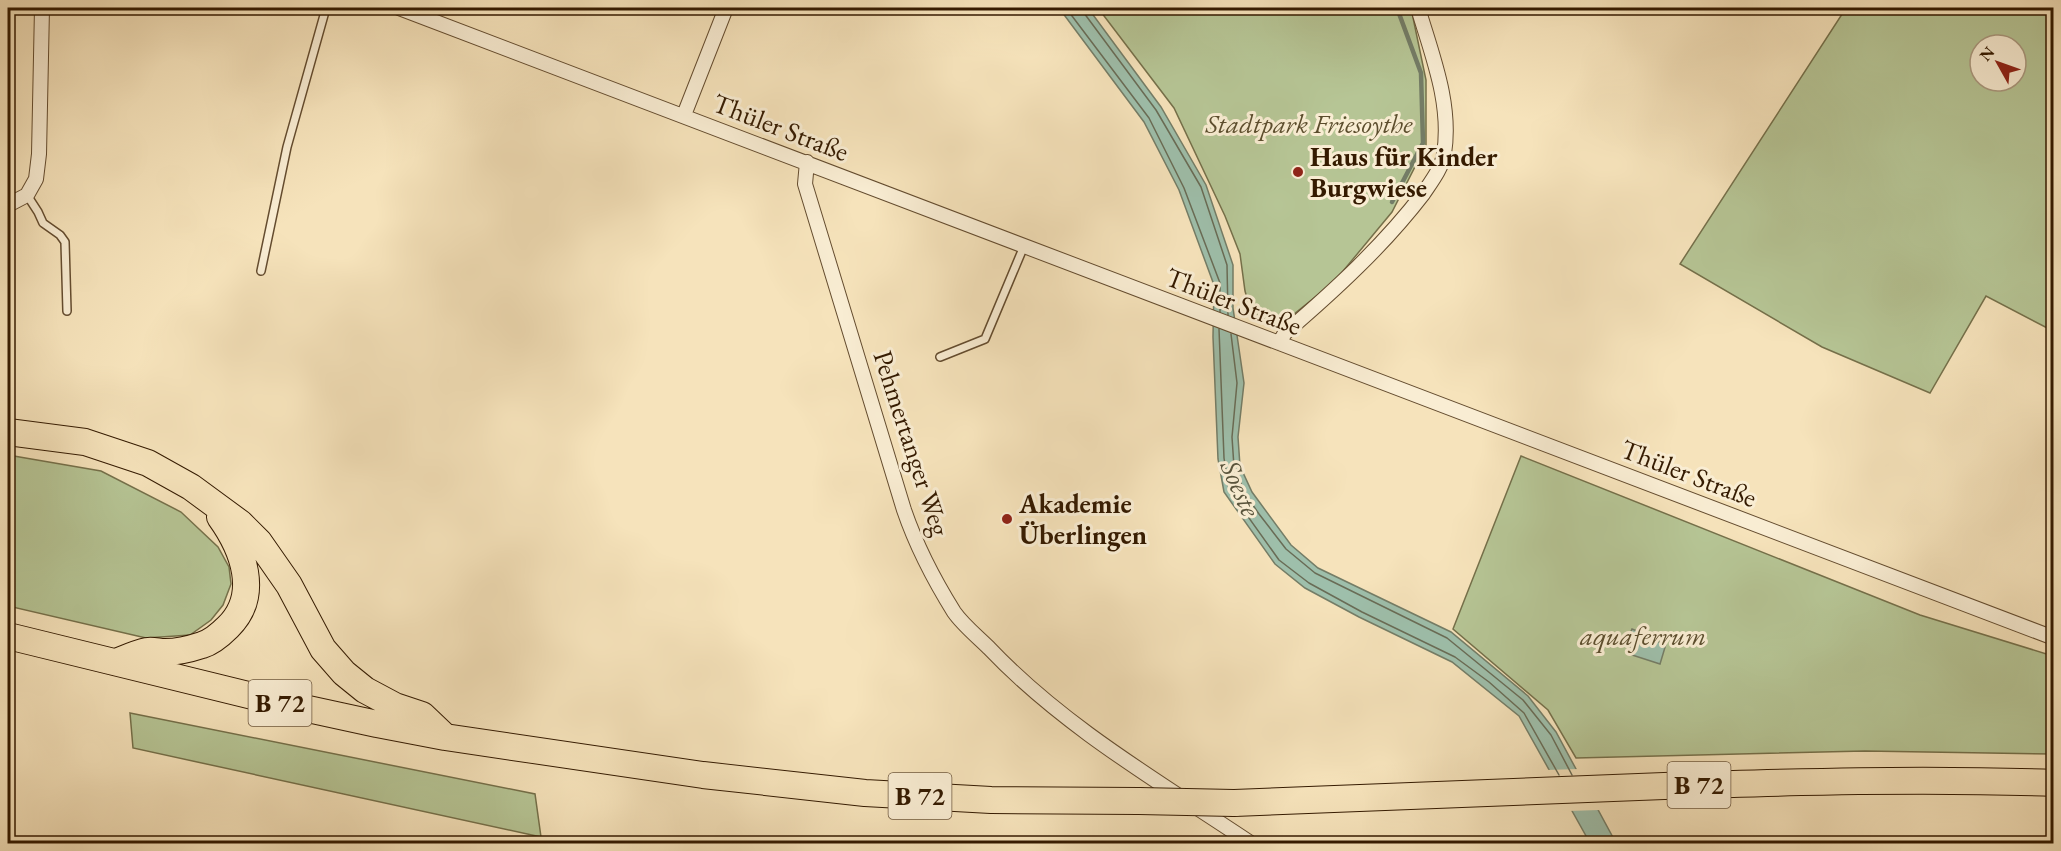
<svg xmlns="http://www.w3.org/2000/svg" width="2061" height="851" viewBox="0 0 2061 851" font-family="'EB Garamond',serif">
<style>
.green{fill:#b6c595;stroke:#75704a;stroke-width:1.5;fill-rule:evenodd}
.water{fill:#9ebfab;stroke:#747d67;stroke-width:1.5}
.pier{fill:#f6e3bb}
.lines{fill:none;stroke-linecap:round;stroke-linejoin:round}
.shore{stroke:#696c56;stroke-width:1.5}
.stream{stroke:#747d67;stroke-width:4.5}
.lane-casing{stroke:#644c2f;stroke-width:10}
.street-casing{stroke:#644c2f;stroke-width:16}
.highway-casing{stroke:#341a00;stroke-width:28}
.lane{stroke:#f9edd3;stroke-width:7}
.street{stroke:#f9edd3;stroke-width:14}
.highway{stroke:#f6e3bb;stroke-width:26}
.highway-bridge-casing{stroke:#341a00;stroke-width:28;stroke-linecap:butt}
.highway-bridge{stroke:#f6e3bb;stroke-width:26}
.poi-dot{fill:#8f2418;stroke:#f9edd3;stroke-width:2}
.labels{text-anchor:middle;dominant-baseline:central;stroke-width:6;stroke-linejoin:round;paint-order:stroke}
.shield{fill:#f9edd3;stroke:#6f593f;stroke-width:1.5}
.shield-label{font-size:26px;font-weight:bold;fill:#341a00}
.park-label{font-size:27px;font-style:italic;fill:#5b4d2d;stroke:#f9edd3}
.street-label{font-size:27px;fill:#341a00;stroke:#f9edd3}
.poi-label{font-size:27px;font-weight:bold;fill:#341a00;stroke:#f9edd3;text-anchor:start}
.water-label{font-size:28px;font-style:italic;fill:#59543c;stroke:#f9edd3}
</style>
<rect width="100%" height="100%" fill="#f6e3bb"/>
<filter id="stains"><feTurbulence type="fractalNoise" baseFrequency=".00333" numOctaves="4"/><feColorMatrix values="0 0 0 0 .2 0 0 0 0 .09 0 0 0 0 .02 0 0 0 .5 -.17"/></filter>
<radialGradient id="worn" r=".72"><stop offset=".6" stop-color="#630" stop-opacity="0"/><stop offset="1" stop-color="#630" stop-opacity=".3"/></radialGradient>
<!-- green -->
<path class="green" d="M1098 8H1411L1426 80V145L1392 212 1334 282 1279 326 1251 312 1245 291 1240 254 1225 216 1174 108Z
M1846 8H2053V331L1986 296 1930 393 1822 347 1680 264ZM1980 45H2016V81H1980Z
M8 455 101 471 181 512 218 547 229 567 231 584 223 605 211 620 190 635 146 638 8 606Z
M1521 456 1920 615 2053 656V754L1865 751 1576 758 1548 710 1453 629Z
M130 713 535 794 541 837 133 748Z"/>
<!-- water -->
<path class="water" d="M1059 8H1088L1161 107 1206 185 1233 265V308L1244 383 1238 437 1240 466 1252 492 1291 545 1318 568 1451 632 1528 696 1556 732 1616 843H1590L1519 716 1452 662 1359 617 1305 588 1275 564 1224 492 1218 459 1213 337 1214 285 1179 190 1144 122Z
M1632 629 1637 631 1636 635 1666 644 1660 664 1629 654 1631 645 1626 643Z"/>
<!-- pier -->
<path class="pier" d="M1579 769 1600 810 1568 811 1545 770Z"/>
<g class="lines">
<!-- shore -->
<path class="shore" d="M1066 8 1149 118 1184 188 1220 283V312
M1083 8 1084 13 1156 110 1201 187 1227 265 1228 315
M1219 329 1224 458 1229 490 1279 560 1309 583 1362 612 1455 657 1489 682 1524 713 1559 775
M1231 334 1237 383 1232 437 1234 467 1246 495 1259 514 1286 549 1315 573 1447 638 1523 700 1551 735 1572 775"/>
<!-- stream -->
<path class="stream" d="M1392 202 1423 143 1421 73 1397 8"/>
<!-- lane casing -->
<g class="lane-casing">
<path id="lane" d="M27 195 38 212 43 223 60 235 65 242 67 311
M261 271 287 147 326 8
M940 357 985 339 1024 246"/>
</g>
<!-- street casing -->
<g class="street-casing">
<path id="street" d="M399 8 2054 638
M684 115 726 8
M807 162 805 184 904 510C916 545 934 580 954 612 963 625 978 637 989 648 1064 727 1161 783 1252 844
M8 205 27 195 36 179 39 154 42 8
M1279 343 1285 333C1335 290 1383 246 1423 194 1431 182 1442 168 1444 154 1452 104 1432 55 1418 8"/>
</g>
<!-- highway casing -->
<g class="highway-casing">
<path id="highway" d="M8 432 85 442 148 463 191 487 240 523 259 542 289 585 323 649 344 673 365 690 395 706 422 715 443 735
M8 636 285 704 377 724 445 737 703 775 865 793 991 800 1139 801
M116 662C126 658 137 653 147 651 153 650 159 652 165 652 178 652 190 649 202 645 212 642 221 634 228 627 261 595 243 549 220 517
M1234 803C1378 796 1521 791 1664 786 1794 782 1924 778 2054 783"/>
</g>
<!-- lane -->
<use href="#lane" class="lane"/>
<!-- street -->
<use href="#street" class="street"/>
<!-- highway -->
<use href="#highway" class="highway"/>
<!-- highway-bridge casing -->
<g class="highway-bridge-casing">
<path id="highway-bridge" d="M1139 801 1234 803"/>
</g>
<!-- highway-bridge -->
<use href="#highway-bridge" class="highway-bridge"/>
</g>
<!-- markers -->
<g class="poi-dot">
<circle cx="1298" cy="172" r="6"/>
<circle cx="1007" cy="519" r="6"/>
</g>
<g class="labels">
<!-- shield labels -->
<g class="shield">
<rect x="248.5" y="680" width="63" height="46" rx="4.5"/>
<rect x="1667.5" y="762" width="63" height="46" rx="4.5"/>
<rect x="888.5" y="773" width="63" height="46" rx="4.5"/>
</g>
<g class="shield-label">
<text x="280" y="703">B 72</text>
<text x="1699" y="785">B 72</text>
<text x="920" y="796">B 72</text>
</g>
<!-- park labels -->
<g class="park-label">
<text x="1309" y="123">Stadtpark Friesoythe</text>
<text x="1643" y="635">aquaferrum</text>
</g>
<!-- street labels -->
<g class="street-label">
<text transform="translate(781 127) rotate(21)">Thüler Straße</text>
<text transform="translate(1234 301) rotate(21)">Thüler Straße</text>
<text transform="translate(912 443) rotate(72)">Pehmertanger Weg</text>
<text transform="translate(1689 473) rotate(21)">Thüler Straße</text>
</g>
<!-- poi labels -->
<g class="poi-label">
<text x="1310" y="156">Haus für Kinder<tspan x="1310" dy="31">Burgwiese</tspan></text>
<text x="1019" y="503">Akademie<tspan x="1019" dy="31">Überlingen</tspan></text>
</g>
<!-- water labels -->
<g class="water-label">
<text transform="translate(1241 488) rotate(66)">Soeste</text>
</g>
</g>
<!-- margin -->
<rect width="2061" height="851" fill="none" stroke="#f6e3bb" stroke-width="30"/>
<rect x="9" y="9" width="2043" height="833" fill="none" stroke="#341a00" stroke-width="3"/>
<rect x="15" y="15" width="2031" height="821" fill="none" stroke="#341a00" stroke-width="1.5"/>
<!-- north arrow -->
<g transform="translate(1998 63) rotate(310)"><circle r="28" fill="#f9edd3" stroke="#aa997f" stroke-width="1.5"/>
<path d="M0-4.5L10 22L0 15L-10 22Z" fill="#8f2418"/>
<text y="-9" font-size="16" font-weight="bold" text-anchor="middle" fill="#341a00">N</text>
</g>
<rect width="100%" height="100%" filter="url(#stains)"/>
<rect width="100%" height="100%" fill="url(#worn)"/>
</svg>
